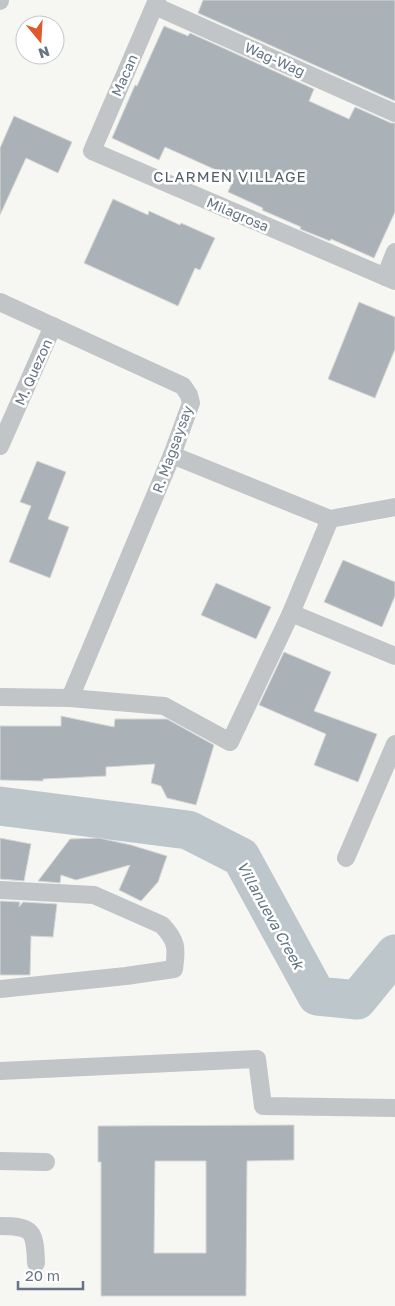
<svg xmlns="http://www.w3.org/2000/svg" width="395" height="1306" font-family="'Golos Text',sans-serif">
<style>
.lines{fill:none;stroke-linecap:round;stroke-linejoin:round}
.river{stroke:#bcc6cb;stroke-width:39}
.building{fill:#aab2b7;stroke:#d7d7d5;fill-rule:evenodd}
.street{stroke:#c1c5c8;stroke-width:18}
.labels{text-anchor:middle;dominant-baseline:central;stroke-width:5;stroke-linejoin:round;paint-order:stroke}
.street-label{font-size:14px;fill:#667583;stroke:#fff}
.neighbourhood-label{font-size:15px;letter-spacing:1px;fill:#535e68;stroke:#fff}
.water-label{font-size:15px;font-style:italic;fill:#61777f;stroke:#fff}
</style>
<rect width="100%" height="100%" fill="#f6f6f3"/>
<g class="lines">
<!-- river -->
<path class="river" d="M0 806 188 830 241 857 317 996 357 1000 395 954"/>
</g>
<!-- building -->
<g class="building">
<path d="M203 0H395V101L198 13Z"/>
<path d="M164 26 188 36 190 33 314 89 309 101 349 119 355 107 391 123H395V212L374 258 331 239 330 241 300 229 301 227 262 210 263 208 228 192 234 178 165 147 159 160 112 138 135 85 137 86Z"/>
<path d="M14 116 72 142 58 173 26 158 0 215V148Z"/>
<path d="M113 199 148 215 149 211 180 225 181 223 215 238 200 270 195 268 178 306 84 263Z"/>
<path d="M359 302 395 317V349L375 398 328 379Z"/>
<path d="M37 461 66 472 48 519 69 527 50 578 9 562 31 506 20 502Z"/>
<path d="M343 560 395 582V596L382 627 324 602Z"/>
<path d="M216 583 271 607 256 639 201 615Z"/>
<path d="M284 652 331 672 314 711 377 734 358 782 314 765 326 734 259 705Z"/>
<path d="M61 716 114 727 115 719H167L214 745 196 805 167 798 161 786 151 783 155 764 106 767V776L43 779V781L0 780V726H61Z"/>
<path d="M0 838 31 844 24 881 0 879Z"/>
<path d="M99 838 131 845 167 856 158 882 141 901 119 890 130 865 76 880 61 875 60 883 38 881 70 839Z"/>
<path d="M0 901 20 902 19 907 23 902 57 904 53 937 31 936 30 975H0Z"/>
<path d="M294 1125V1160L247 1161 246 1296H101V1162H98V1126ZM155 1161H206V1253H154Z"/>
</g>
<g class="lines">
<!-- street -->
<g class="street">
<path d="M157 0 92 151 395 281"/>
<path d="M0 1V0"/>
<path d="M155 6 395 113"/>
<path d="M385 277 395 252"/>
<path d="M0 302 183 386 189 395 191 403 172 455 70 698"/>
<path d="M0 446 53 326"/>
<path d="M172 455 330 519 395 507"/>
<path d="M291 613 395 656"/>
<path d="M0 697 70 698 164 706 230 742 291 613 330 519"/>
<path d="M346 858 395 744"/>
<path d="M0 890 94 895 162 925C177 941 177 948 174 969L126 976 0 989"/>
<path d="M0 1071 257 1059 263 1106 395 1108"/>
<path d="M0 1161 46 1162"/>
<path d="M0 1226C33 1226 35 1231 36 1263"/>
</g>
</g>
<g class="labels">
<!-- street labels -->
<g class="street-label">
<text transform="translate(275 59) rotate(24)">Wag-Wag</text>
<text transform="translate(124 75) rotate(-66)">Macan</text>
<text transform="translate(238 214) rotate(23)">Milagrosa</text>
<text transform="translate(33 372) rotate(-66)">M. Quezon</text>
<text transform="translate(172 449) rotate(-70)">R. Magsaysay</text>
</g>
<!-- neighbourhood labels -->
<g class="neighbourhood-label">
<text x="230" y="176">CLARMEN VILLAGE</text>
</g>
<!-- water labels -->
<g class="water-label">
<text transform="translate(271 915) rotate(61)">Villanueva Creek</text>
</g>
</g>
<!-- north arrow -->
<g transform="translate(40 40) rotate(162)"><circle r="24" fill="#ffffff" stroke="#c2c8cd"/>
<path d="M0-4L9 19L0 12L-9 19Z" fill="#df592a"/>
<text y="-8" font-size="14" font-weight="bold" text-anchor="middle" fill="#667583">N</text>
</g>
<!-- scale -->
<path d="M18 1281v8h65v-8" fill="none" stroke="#667583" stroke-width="2.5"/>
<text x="25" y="1281" font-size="15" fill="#667583" stroke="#ffffff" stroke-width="4" paint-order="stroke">20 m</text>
</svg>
